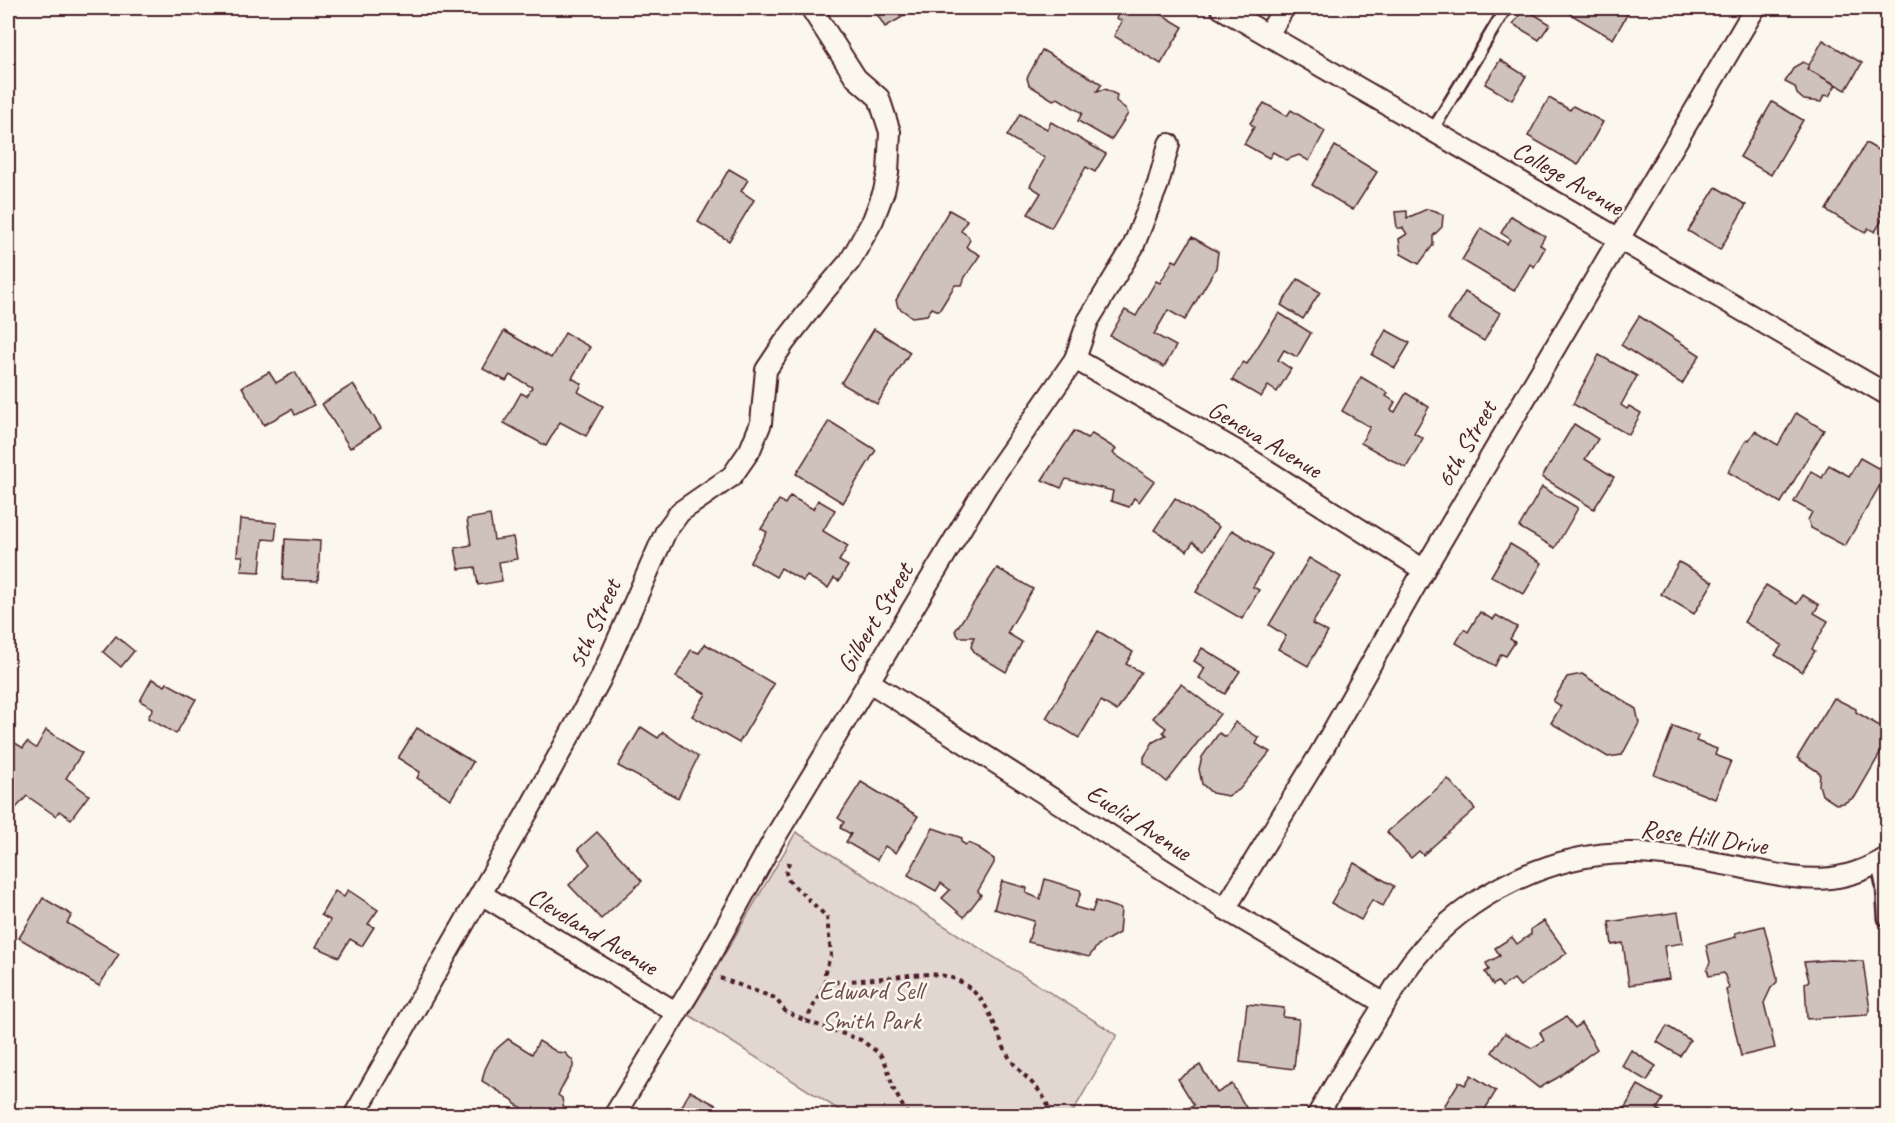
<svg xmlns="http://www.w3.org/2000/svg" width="1895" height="1123" font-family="Caveat,sans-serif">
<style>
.green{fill:#e2d7d0;stroke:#967b7e;stroke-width:1.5}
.building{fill:#cfc2bc;stroke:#4a1f2b;stroke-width:1.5}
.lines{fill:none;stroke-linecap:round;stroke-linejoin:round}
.lane-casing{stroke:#4a1f2b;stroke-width:15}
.street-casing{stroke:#4a1f2b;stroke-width:24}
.path{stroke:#4a1f2b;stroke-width:4;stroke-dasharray:4.5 4.5;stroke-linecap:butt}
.lane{stroke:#fbf7ec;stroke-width:10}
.street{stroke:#fbf7ec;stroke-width:20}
.labels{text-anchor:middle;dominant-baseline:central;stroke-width:5;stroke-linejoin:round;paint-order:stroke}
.street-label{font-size:26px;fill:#4a1f2b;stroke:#fbf7ec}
.park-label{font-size:26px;fill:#704d54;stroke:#fbf7ec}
</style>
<rect width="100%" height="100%" fill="#fbf7ec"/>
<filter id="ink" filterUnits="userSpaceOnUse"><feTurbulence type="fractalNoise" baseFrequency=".0167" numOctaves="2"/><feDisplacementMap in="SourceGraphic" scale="12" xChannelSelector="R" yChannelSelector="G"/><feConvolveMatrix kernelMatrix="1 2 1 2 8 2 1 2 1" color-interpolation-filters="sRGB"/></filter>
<g filter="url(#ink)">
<!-- green -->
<path class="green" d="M796 832 1117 1035 1071 1115H847L689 1015Z"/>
<!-- building -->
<g class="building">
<path d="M873 8H918L885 27Z"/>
<path d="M1122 8H1151L1183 27 1161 64 1114 36 1122 21 1116 18Z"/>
<path d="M1524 8 1550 24 1539 40 1513 24Z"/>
<path d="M1560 8H1631L1613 39Z"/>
<path d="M1823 40 1862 63 1846 90 1807 69Z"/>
<path d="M1042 50 1102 84 1097 91 1105 89 1117 95 1116 101 1126 109 1128 114 1111 140 1078 121 1082 113 1058 98 1053 100 1029 85 1027 78Z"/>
<path d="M1500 60 1526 76 1512 100 1485 84Z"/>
<path d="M1803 62 1809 65 1807 69 1836 85 1829 96 1824 95 1821 102 1804 100 1797 94 1795 87 1785 82 1794 67Z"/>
<path d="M1549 98 1570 110 1573 106 1603 122 1578 165 1528 136Z"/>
<path d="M1772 102 1803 120 1771 175 1740 157Z"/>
<path d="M1264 103 1287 116 1291 110 1325 131 1309 161 1299 155 1286 160 1273 152 1269 158 1244 144 1254 127 1250 123Z"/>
<path d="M1020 114 1047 129 1051 122 1106 154 1095 172 1086 167 1051 228 1028 214 1041 193 1030 186 1045 158 1007 136Z"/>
<path d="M1866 143 1888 156V196L1880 210 1886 213 1875 232 1868 228 1865 233 1826 210Z"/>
<path d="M1335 146 1377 172 1353 210 1312 185Z"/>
<path d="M729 169 748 180 741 191 754 200 729 241 698 222Z"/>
<path d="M1716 187 1746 205 1720 250 1688 231Z"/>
<path d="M1427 209 1436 211 1443 215 1442 227 1433 236V245L1419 264 1401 254 1399 239 1407 234 1403 228H1397L1395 212 1407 211V218Z"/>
<path d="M949 210 967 220 961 231 968 236 970 240 966 247 980 255 965 277 962 285H955L939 311 932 308 927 315 912 317 898 307 896 300Z"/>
<path d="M1511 216 1545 236 1540 245 1545 248 1534 267 1530 264 1514 291 1462 260 1481 228 1507 244 1510 239 1501 233Z"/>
<path d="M1192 237 1218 252 1216 268 1185 320 1168 310 1154 334 1176 346 1164 367 1110 336 1125 310 1136 316 1156 281 1160 283 1173 260 1177 262Z"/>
<path d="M1298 279 1320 292 1303 319 1281 305Z"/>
<path d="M1465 292 1500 313 1484 341 1448 320Z"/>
<path d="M1279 313 1311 333 1297 357 1284 350 1278 360 1291 369 1277 392 1268 386 1261 397 1232 380 1243 362 1247 364Z"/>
<path d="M1639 316 1700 355 1682 384 1621 345Z"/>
<path d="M874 329 910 352 877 404 841 383Z"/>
<path d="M1386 330 1410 343 1395 368 1372 355Z"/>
<path d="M504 331 551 358 565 333 590 347 572 378 582 384 578 392 603 406 586 436 560 422 546 446 504 423 521 393 527 396 532 387 510 375 506 381 483 369Z"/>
<path d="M1599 355 1637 376 1621 405 1627 409 1629 406 1641 413 1629 435 1573 404Z"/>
<path d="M269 372 276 383 295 372 314 405 295 415 292 409 264 425 242 387Z"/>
<path d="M1361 377 1388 393 1386 396 1395 402 1391 410 1395 412 1406 393 1429 407 1414 433 1423 438 1406 468 1361 443 1370 427 1342 411Z"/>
<path d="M353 384 381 428 350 448 322 404Z"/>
<path d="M1796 413 1824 430 1781 503 1728 472 1747 439 1749 440 1755 431 1778 445Z"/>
<path d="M829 421 876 450 843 503 796 474Z"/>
<path d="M1574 424 1598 439 1585 459 1614 477 1594 509 1542 477Z"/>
<path d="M1074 431 1087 438 1092 434 1116 449 1113 453 1154 481 1139 502 1134 498 1129 507 1111 501 1113 491 1066 479 1061 488 1042 480Z"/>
<path d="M1860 458 1887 473 1845 546 1811 528 1808 520 1812 512 1794 502 1811 471 1822 478 1829 465 1849 476Z"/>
<path d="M1542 487 1578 508 1555 548 1519 527Z"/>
<path d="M790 496 813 509 818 500 835 510 823 531 848 546 839 561 848 566 839 581 834 578 828 588 807 576 803 581 781 568 776 577 750 562 767 532 761 529 779 500 785 504Z"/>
<path d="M1175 498 1219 527 1204 550 1193 542 1187 551 1154 530Z"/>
<path d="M490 515 494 540 513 537 517 559 499 562 502 581 478 585 475 567 459 569 455 548 471 545 467 519Z"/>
<path d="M240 519 277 523 275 540 263 539 260 572 241 571 243 556H237Z"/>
<path d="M1232 530 1272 554 1253 587 1259 590 1242 619 1196 592Z"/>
<path d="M285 539 320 541 318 581 283 580Z"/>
<path d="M1510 544 1542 563 1524 594 1491 576Z"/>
<path d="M1309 558 1341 577 1312 624 1328 632 1308 666 1278 649 1286 636 1269 625Z"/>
<path d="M1679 562 1713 582 1694 614 1661 594Z"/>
<path d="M997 568 1033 589 1007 633 1022 642 1006 672 976 654 971 647 974 637H959L955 631Z"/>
<path d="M1766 585 1797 604 1803 595 1819 605 1814 613 1828 621 1812 649 1815 651 1802 672 1775 655 1782 645 1744 622Z"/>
<path d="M1480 612 1493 620 1496 615 1517 627 1510 639 1515 642 1506 656 1501 654 1495 666 1456 643 1464 629 1468 632Z"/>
<path d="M1098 631 1133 652 1126 664 1141 672 1117 711 1101 701 1079 738 1046 718Z"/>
<path d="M116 636 134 651 121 667 103 652Z"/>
<path d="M705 644 774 684 739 743 692 716 706 694 676 677 691 650 699 653Z"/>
<path d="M1202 648 1240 671 1225 694 1199 678 1205 668 1194 661Z"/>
<path d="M1582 674 1636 709 1639 723 1622 755 1608 757 1551 723 1561 706 1553 701 1567 677Z"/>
<path d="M152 679 165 686 167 683 196 699 176 734 148 718 153 708 140 701Z"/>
<path d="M1181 684 1220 714 1167 782 1144 763V757L1153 742 1166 735 1163 732 1166 728 1153 718Z"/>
<path d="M1834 698 1856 709V712L1888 731V740L1855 797 1844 803 1836 804 1822 795 1819 785 1820 773 1797 758Z"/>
<path d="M1235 722 1259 738 1256 744 1270 752 1239 790 1228 796 1212 793 1202 784 1199 769 1202 757 1219 733 1226 737Z"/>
<path d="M1673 726 1698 736 1696 741 1717 749 1715 755 1731 761 1715 799 1654 775Z"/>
<path d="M641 727 658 738 663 732 698 757 678 798 618 766Z"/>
<path d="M417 728 473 762 451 799 417 778 420 772 398 758Z"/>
<path d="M46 730 82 753 66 778 89 795 71 819 59 811 56 816 27 796 16 808 8 801V770L10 767 8 762V747L12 741 23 748 27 742 36 748Z"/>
<path d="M1448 779 1475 809 1423 855 1419 851 1411 858 1387 832Z"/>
<path d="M861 782 918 816 896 853 885 846 877 860 846 842 851 834 840 828 844 822 838 818Z"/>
<path d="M933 828 962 838 961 842 966 845 968 843 980 848V850L994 859V863L978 891 981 895 964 917 942 898 950 890 941 883 936 891 908 875Z"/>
<path d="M597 832 642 881 601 919 569 885 590 864 578 849Z"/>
<path d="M1354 863 1394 886 1383 906 1372 900 1361 920 1331 903Z"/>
<path d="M1045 879 1080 890 1081 893 1075 907 1092 912 1096 901 1121 909 1119 933 1098 945 1089 957 1028 942 1034 921 994 909 1002 881 1027 888 1026 893 1040 899Z"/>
<path d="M348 890 378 910 368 924 374 927 362 946 350 939 339 957 316 947 330 920 321 915 335 891 344 897Z"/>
<path d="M43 898 72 915 67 923 119 954 99 986 19 938Z"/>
<path d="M1678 912 1683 943 1664 946 1669 979 1629 985 1623 943 1612 945 1609 922Z"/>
<path d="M1544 921 1567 953 1520 986 1514 979 1502 987 1498 982 1493 985 1485 972 1489 970 1486 963 1500 956 1495 948 1512 937 1517 944 1531 934V929Z"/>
<path d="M1764 926 1777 977V982L1771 988 1764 1003 1775 1048 1741 1056 1726 990 1729 988 1724 973 1709 976 1707 969 1710 962 1706 945 1736 937 1735 933Z"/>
<path d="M1830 960 1863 961 1870 1010 1867 1015 1807 1019 1805 983 1809 981 1804 962Z"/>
<path d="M1247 1004 1284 1008 1283 1017 1299 1019 1294 1069 1240 1062Z"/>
<path d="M1566 1017 1575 1028 1581 1023 1597 1049 1557 1078 1539 1088 1492 1052 1505 1033 1532 1048 1544 1041 1540 1032Z"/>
<path d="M1667 1026 1690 1040 1680 1056 1657 1042Z"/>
<path d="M508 1039 532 1054 539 1041 557 1052 565 1053 573 1061V1067L558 1095 562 1098 564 1110 563 1116H534L531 1112 515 1104 513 1100 482 1081 485 1069 494 1051Z"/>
<path d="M1631 1050 1656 1066 1647 1081 1622 1066Z"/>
<path d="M1200 1065 1217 1093 1232 1084 1251 1116H1182L1180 1113 1194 1105 1178 1079Z"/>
<path d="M1471 1075 1496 1091 1481 1116H1445L1440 1113 1459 1082 1465 1085Z"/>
<path d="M1638 1085 1663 1099 1657 1109 1668 1116H1620Z"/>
<path d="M690 1091 736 1116H677Z"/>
</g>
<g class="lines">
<!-- lane casing -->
<g class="lane-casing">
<g id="lane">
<path d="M1432 131 1506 8"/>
<path d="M1877 863 1882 887 1884 919 1888 922"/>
</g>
</g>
<!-- street casing -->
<g class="street-casing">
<g id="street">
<path d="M1221 8 1888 395"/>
<path d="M1268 35 1284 8"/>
<path d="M1075 359 1235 450 1424 570"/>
<path d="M868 681 1225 909 1385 1004"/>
<path d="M481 894 677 1013"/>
<path d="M1225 909 1321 752 1424 570 1755 8"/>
<path d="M354 1116 531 806 600 680 666 531 680 512 732 476 750 450 761 423 766 370 784 343 821 295 850 261 873 220 884 191 888 173 890 132 879 98 856 78 811 8"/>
<path d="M614 1116 696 981 774 839 986 487 1075 359 1088 321 1133 247 1158 184 1169 144"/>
<path d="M1317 1116C1340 1076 1363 1037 1388 999 1397 985 1405 970 1416 957 1466 894 1554 851 1635 853 1668 854 1701 860 1734 866 1794 877 1831 892 1888 857"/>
</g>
</g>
<!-- path -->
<g class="path">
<path d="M789 862 786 873 789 881 827 917 831 955 825 972V983L806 1021"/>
<path d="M720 978 775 998 786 1012 806 1021 861 1040 880 1054 887 1066 893 1088 908 1116"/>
<path d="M825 983C845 981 865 980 884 978 917 975 949 966 975 993 993 1010 997 1037 1009 1057 1022 1078 1048 1090 1050 1116"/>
</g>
<!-- lane -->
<use href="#lane" class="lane"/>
<!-- street -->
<use href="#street" class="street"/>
</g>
</g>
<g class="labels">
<!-- street labels -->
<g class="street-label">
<text transform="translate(1568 178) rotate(30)">College Avenue</text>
<text transform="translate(1265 439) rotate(31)">Geneva Avenue</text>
<text transform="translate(1466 444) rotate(-60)">6th Street</text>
<text transform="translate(875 618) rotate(-59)">Gilbert Street</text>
<text transform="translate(594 624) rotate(-66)">5th Street</text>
<text transform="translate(1139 822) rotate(33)">Euclid Avenue</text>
<text transform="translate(1704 837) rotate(8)">Rose Hill Drive</text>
<text transform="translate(593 931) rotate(31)">Cleveland Avenue</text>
</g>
<!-- park labels -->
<g class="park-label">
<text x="871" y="990">Edward Sell<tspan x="871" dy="30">Smith Park</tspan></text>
</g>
</g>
<!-- margin -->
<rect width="1895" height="1123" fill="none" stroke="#fbf7ec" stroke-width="30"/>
<rect x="15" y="15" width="1865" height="1093" fill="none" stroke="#4a1f2b" stroke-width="2" filter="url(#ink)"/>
</svg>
